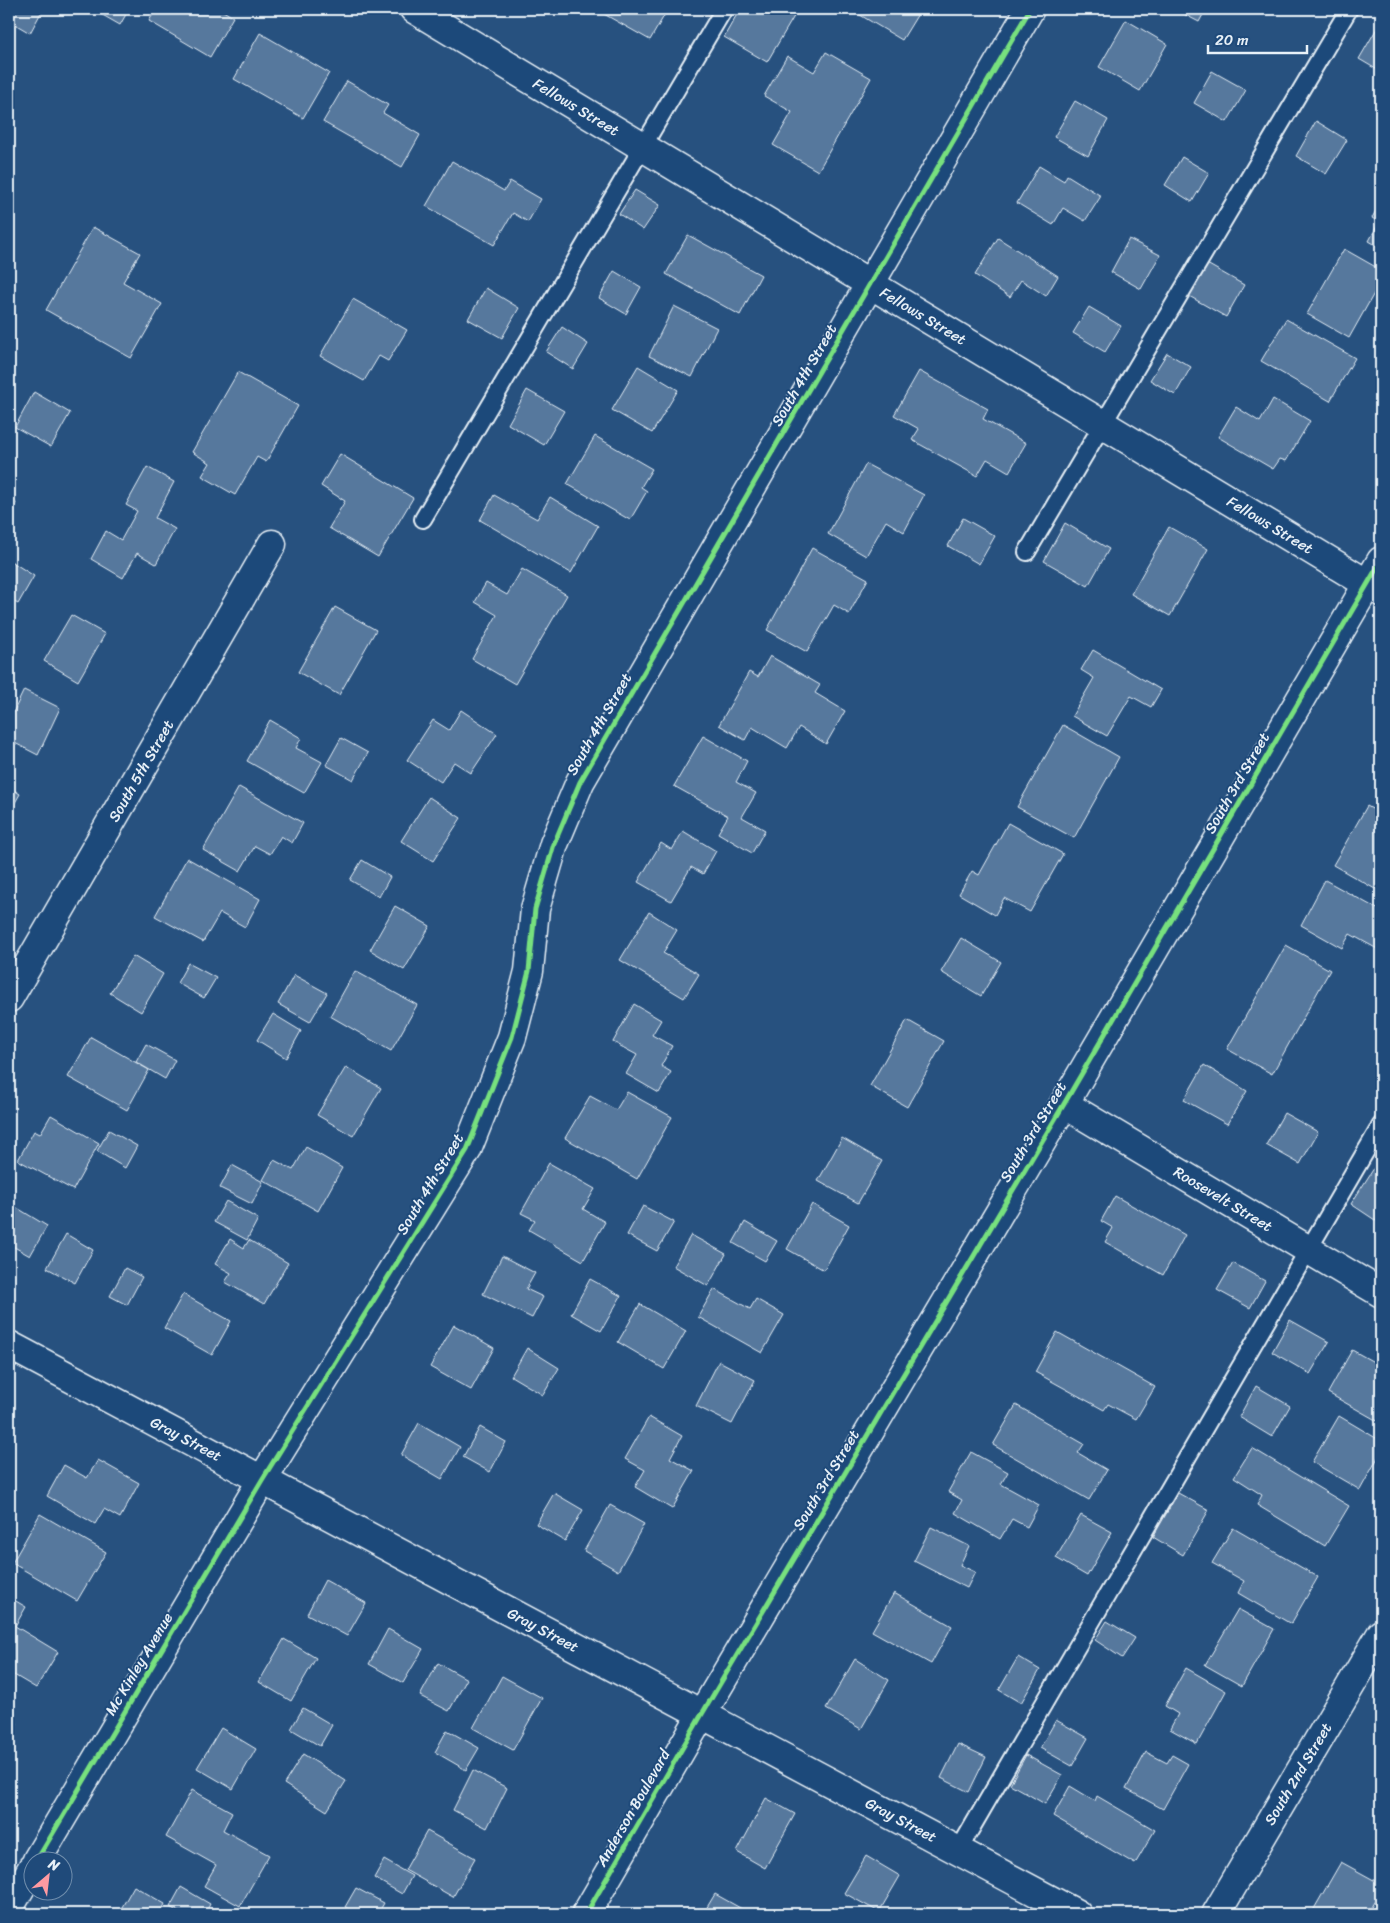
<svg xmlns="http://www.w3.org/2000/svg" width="1390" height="1923" font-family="Sriracha,sans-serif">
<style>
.building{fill:#57789d;stroke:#e8f1f8}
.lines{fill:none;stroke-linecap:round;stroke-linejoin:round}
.lane-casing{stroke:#e8f1f8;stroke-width:20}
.street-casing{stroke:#e8f1f8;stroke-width:31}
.secondary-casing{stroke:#e8f1f8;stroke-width:31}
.lane{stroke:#1f4a7a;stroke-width:16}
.street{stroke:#1f4a7a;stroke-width:28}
.secondary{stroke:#1f4a7a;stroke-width:28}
.cycleway-casing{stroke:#1f4a7a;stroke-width:8}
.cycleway{stroke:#77e17e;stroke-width:5}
.labels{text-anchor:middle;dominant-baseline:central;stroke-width:4;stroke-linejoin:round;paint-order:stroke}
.street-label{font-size:15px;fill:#e8f1f8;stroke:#1f4a7a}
</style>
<rect width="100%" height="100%" fill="#27517f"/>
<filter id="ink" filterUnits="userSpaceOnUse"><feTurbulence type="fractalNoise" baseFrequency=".02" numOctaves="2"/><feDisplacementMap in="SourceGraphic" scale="10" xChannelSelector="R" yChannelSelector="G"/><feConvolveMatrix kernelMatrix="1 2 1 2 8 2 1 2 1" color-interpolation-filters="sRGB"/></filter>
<g filter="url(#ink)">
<!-- building -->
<g class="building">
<path d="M9 9H43L30 33 13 23 9 30Z"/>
<path d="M92 9H129L120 25Z"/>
<path d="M156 9H220L233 17 210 57 149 21Z"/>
<path d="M595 9H668L650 40Z"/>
<path d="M740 9H789L796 13 767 62 724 37Z"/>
<path d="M850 9H921L902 40Z"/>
<path d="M1174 9H1206L1199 22Z"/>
<path d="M1259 9H1273L1269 14Z"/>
<path d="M1126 20 1167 44 1140 91 1099 67Z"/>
<path d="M1380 23 1381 24V72L1359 59Z"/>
<path d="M260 33 329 73 303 118 234 79Z"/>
<path d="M826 52 871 78 818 171 773 145 792 112 764 96 787 56 814 72Z"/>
<path d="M1212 71 1246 90 1227 122 1194 103Z"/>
<path d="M347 81 388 105 383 113 420 135 402 167 323 122Z"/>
<path d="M1075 101 1108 120 1088 156 1054 137Z"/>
<path d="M1316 121 1347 140 1326 174 1296 156Z"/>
<path d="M1182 157 1209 173 1192 202 1165 185Z"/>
<path d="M452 161 504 191 510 181 541 199 528 222 513 213 494 245 426 206Z"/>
<path d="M1039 166 1064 181 1067 175 1101 196 1085 221 1063 208 1053 225 1017 203Z"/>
<path d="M635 190 660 205 643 230 619 214Z"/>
<path d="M1381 201V248L1369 241 1379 222 1372 218Z"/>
<path d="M93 227 140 253 123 282 162 304 131 358 46 310Z"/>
<path d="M688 235 761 275 740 315 666 274Z"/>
<path d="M998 238 1058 276 1046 296 1021 280 1010 297 975 275Z"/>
<path d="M1129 239 1160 255 1141 289 1111 272Z"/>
<path d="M1344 249 1381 270V281L1349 338 1307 314Z"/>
<path d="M1207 264 1244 285 1226 317 1189 296Z"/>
<path d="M614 271 641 287 626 314 599 298Z"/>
<path d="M486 288 519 308 502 338 468 319Z"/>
<path d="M353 299 407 330 388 361 379 356 364 381 320 356Z"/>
<path d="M674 306 717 328 692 377 649 356Z"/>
<path d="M1089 307 1121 326 1105 352 1073 333Z"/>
<path d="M1286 319 1355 358 1330 401 1261 361Z"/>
<path d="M562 327 588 344 573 369 546 352Z"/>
<path d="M1167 353 1191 367 1175 395 1150 380Z"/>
<path d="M638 366 678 390 652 433 612 410Z"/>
<path d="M919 371 988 409 983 419 1026 443 1009 472 987 459 977 476 912 440 919 429 894 415Z"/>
<path d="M238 372 298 406 266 462 257 457 235 495 202 476 210 463 192 452Z"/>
<path d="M527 390 564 411 544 445 508 424Z"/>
<path d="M34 392 70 413 51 447 15 427Z"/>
<path d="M1273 399 1310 421 1286 461 1280 459 1273 469 1218 437 1236 407 1260 422Z"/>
<path d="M595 436 652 469 641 487 647 491 630 520 567 484Z"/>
<path d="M340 454 413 498 378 557 329 528 345 501 321 486Z"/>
<path d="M866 464 924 495 904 532 886 521 866 556 828 534Z"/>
<path d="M147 467 174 482 155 518 175 529 156 564 137 553 123 578 91 559 106 531 121 540 137 511 126 505Z"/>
<path d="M494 495 537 519 550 497 598 526 571 573 480 520Z"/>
<path d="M9 498 16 503 9 516Z"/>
<path d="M963 518 995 536 979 564 948 546Z"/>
<path d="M1065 523 1109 549 1088 586 1044 561Z"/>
<path d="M1169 527 1208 549 1170 616 1131 594Z"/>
<path d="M812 548 868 579 849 614 834 605 807 652 767 630Z"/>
<path d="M9 560 34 576 18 604 9 599Z"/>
<path d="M522 569 567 595 515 684 472 659 497 615 475 602 486 583 507 595Z"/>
<path d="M335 607 376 630 339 695 298 672Z"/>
<path d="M71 615 105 634 78 681 44 661Z"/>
<path d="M1093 650 1161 690 1151 707 1131 696 1107 736 1072 716 1094 678 1081 670Z"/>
<path d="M770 656 820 685 815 693 845 711 826 744 799 727 787 748 752 727 745 740 719 725 749 672 758 677Z"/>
<path d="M24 690 60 708 38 755 9 740V721Z"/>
<path d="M461 710 497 734 471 773 454 762 441 782 407 760 433 720 449 730Z"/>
<path d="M270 720 301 738 296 748 322 762 304 793 247 761Z"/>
<path d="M1063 725 1119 757 1074 838 1017 807Z"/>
<path d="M703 736 747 761 736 782 756 793 742 817 765 830 752 853 718 833 728 816 674 786Z"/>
<path d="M341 738 368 753 353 780 326 765Z"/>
<path d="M9 787 20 794 9 813Z"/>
<path d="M239 787 303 823 292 843 281 836 270 854 255 846 240 871 203 850Z"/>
<path d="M429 797 461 818 433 861 401 841Z"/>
<path d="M1367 806 1381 814V877L1375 889 1333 865Z"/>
<path d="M1008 823 1063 854 1030 912 1004 898 995 915 959 894 972 871 979 875Z"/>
<path d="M683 831 716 851 703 874 691 867 671 901 638 882 661 843 672 850Z"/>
<path d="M187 858 260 899 245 927 220 913 203 942 155 916Z"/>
<path d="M362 860 390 877 379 897 350 880Z"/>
<path d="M1325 880 1381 911V951L1350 934 1342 948 1301 925Z"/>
<path d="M395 906 430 926 404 970 370 950Z"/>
<path d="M649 912 677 930 663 953 699 974 684 998 620 960Z"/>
<path d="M961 938 1001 962 981 996 941 972Z"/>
<path d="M1286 945 1330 970 1272 1074 1227 1049Z"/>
<path d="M133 956 163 974 141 1012 110 993Z"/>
<path d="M188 963 216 978 204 998 177 983Z"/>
<path d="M355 971 417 1005 391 1051 330 1016Z"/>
<path d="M294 975 327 993 310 1022 278 1004Z"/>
<path d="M634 1004 661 1020 652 1035 672 1046 661 1066 671 1072 659 1093 626 1074 637 1055 613 1042Z"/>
<path d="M273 1014 301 1031 286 1058 257 1040Z"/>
<path d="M907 1020 944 1041 907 1107 870 1086Z"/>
<path d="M91 1037 149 1070 127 1110 68 1077Z"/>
<path d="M146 1044 175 1060 165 1079 136 1062Z"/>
<path d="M1204 1065 1247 1091 1227 1124 1184 1100Z"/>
<path d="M346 1067 381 1088 353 1136 317 1115Z"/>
<path d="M627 1092 672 1117 637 1179 565 1138 590 1096 616 1110Z"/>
<path d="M1284 1113 1318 1132 1300 1164 1266 1145Z"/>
<path d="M51 1115 99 1143 73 1190 18 1160 34 1131 40 1134Z"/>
<path d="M109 1130 137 1146 125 1168 97 1151Z"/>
<path d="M842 1138 882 1161 858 1203 818 1181Z"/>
<path d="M306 1147 342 1168 318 1211 263 1180 274 1160 293 1170Z"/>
<path d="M549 1163 595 1189 583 1209 605 1222 583 1261 529 1230 535 1220 521 1213Z"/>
<path d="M232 1165 263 1182 252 1204 220 1188Z"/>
<path d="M1376 1165 1381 1169V1224L1351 1204Z"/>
<path d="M1115 1196 1185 1235 1163 1275 1105 1242 1113 1228 1101 1221Z"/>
<path d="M226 1201 258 1219 247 1240 214 1222Z"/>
<path d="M9 1203 47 1226 30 1256 9 1244Z"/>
<path d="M812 1204 849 1225 824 1270 787 1249Z"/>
<path d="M643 1206 674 1222 657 1251 627 1235Z"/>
<path d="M745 1222 777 1241 765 1261 733 1243Z"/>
<path d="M66 1234 93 1250 75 1283 47 1268Z"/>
<path d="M691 1235 726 1254 708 1286 673 1266Z"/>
<path d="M230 1239 244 1248 249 1240 288 1263 264 1304 225 1282 231 1273 215 1264Z"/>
<path d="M502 1256 535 1273 526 1289 543 1297 532 1318 483 1294Z"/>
<path d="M1233 1263 1265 1281 1250 1308 1217 1290Z"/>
<path d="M125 1268 142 1277 127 1305 110 1296Z"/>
<path d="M590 1279 621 1296 601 1331 571 1314Z"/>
<path d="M714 1289 750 1309 756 1299 784 1315 762 1353 698 1317Z"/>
<path d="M183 1294 231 1321 212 1355 164 1328Z"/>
<path d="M640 1304 686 1331 664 1369 618 1342Z"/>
<path d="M1290 1320 1329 1342 1310 1374 1272 1352Z"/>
<path d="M454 1325 494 1348 471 1390 430 1367Z"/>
<path d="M1057 1332 1155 1387 1136 1419 1108 1404 1104 1410 1035 1372Z"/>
<path d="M527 1348 559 1368 543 1395 511 1376Z"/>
<path d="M1352 1350 1381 1366V1423L1328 1393Z"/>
<path d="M719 1361 755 1380 732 1424 696 1406Z"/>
<path d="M1256 1386 1290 1406 1272 1437 1239 1417Z"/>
<path d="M1016 1405 1084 1444 1078 1453 1107 1470 1089 1500 993 1445Z"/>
<path d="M1339 1416 1381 1441V1452L1360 1490 1312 1462Z"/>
<path d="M649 1417 682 1436 670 1458 694 1471 672 1509 635 1487 645 1470 625 1459Z"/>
<path d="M419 1423 460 1447 442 1479 401 1455Z"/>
<path d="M480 1427 506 1442 490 1472 463 1457Z"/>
<path d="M1252 1448 1349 1506 1325 1546 1257 1505 1262 1495 1234 1477Z"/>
<path d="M971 1452 1008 1472 1001 1484 1039 1505 1027 1527 1012 1519 1000 1539 955 1513 962 1500 948 1492Z"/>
<path d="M98 1460 139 1483 120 1518 104 1509 95 1524 47 1496 64 1465 87 1478Z"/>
<path d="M554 1493 583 1510 565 1541 536 1524Z"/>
<path d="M1178 1493 1209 1510 1183 1555 1153 1537Z"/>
<path d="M610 1505 644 1524 618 1571 584 1551Z"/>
<path d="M40 1514 106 1552 77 1601 12 1563Z"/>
<path d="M1081 1515 1112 1532 1087 1576 1056 1558Z"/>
<path d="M931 1527 969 1546 960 1565 975 1572 967 1588 914 1561Z"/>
<path d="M1233 1528 1318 1577 1291 1624 1238 1593 1244 1581 1212 1563Z"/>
<path d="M325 1580 366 1603 347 1636 307 1614Z"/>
<path d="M894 1593 952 1626 931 1664 872 1631Z"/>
<path d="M9 1597 26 1607 15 1626 58 1652 36 1688 9 1672Z"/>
<path d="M1238 1609 1274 1629 1242 1686 1205 1665Z"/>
<path d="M1107 1621 1135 1638 1122 1658 1095 1640Z"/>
<path d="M388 1629 423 1649 403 1683 369 1664Z"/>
<path d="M284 1639 316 1658 291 1701 259 1682Z"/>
<path d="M1018 1657 1040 1670 1021 1703 999 1690Z"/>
<path d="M855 1659 889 1680 861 1729 826 1709Z"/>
<path d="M438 1663 467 1679 449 1711 420 1696Z"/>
<path d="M1186 1668 1226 1691 1197 1744 1170 1729 1178 1714 1165 1706Z"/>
<path d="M502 1676 542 1698 513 1750 473 1728Z"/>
<path d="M303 1708 332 1725 320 1746 291 1729Z"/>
<path d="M9 1718 17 1723 9 1738Z"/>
<path d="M1056 1720 1088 1738 1072 1766 1040 1748Z"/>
<path d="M221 1728 256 1749 233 1789 197 1768Z"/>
<path d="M447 1730 479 1748 466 1770 435 1752Z"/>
<path d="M958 1744 986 1757 969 1792 941 1778Z"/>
<path d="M1146 1752 1167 1763 1172 1755 1188 1764 1163 1809 1126 1789Z"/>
<path d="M303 1754 346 1781 327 1811 284 1784Z"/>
<path d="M1026 1755 1062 1775 1045 1804 1010 1784Z"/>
<path d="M473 1770 507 1788 487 1828 453 1810Z"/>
<path d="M1070 1786 1095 1801 1097 1796 1155 1830 1135 1864 1053 1816Z"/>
<path d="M192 1790 232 1812 223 1830 269 1855 240 1906 204 1886 216 1865 166 1837Z"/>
<path d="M766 1798 795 1814 765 1868 737 1852Z"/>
<path d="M427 1831 475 1858 453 1897 405 1870Z"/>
<path d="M1381 1836V1849L1376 1846Z"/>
<path d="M866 1856 900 1876 879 1912 844 1893Z"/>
<path d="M384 1860 412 1876 402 1894 374 1878Z"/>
<path d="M1341 1862 1381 1884V1890L1367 1914H1311Z"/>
<path d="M134 1886 165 1904 160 1914H118Z"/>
<path d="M181 1887 210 1904 205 1914H182L170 1907Z"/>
<path d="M356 1888 384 1903 378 1914H358L345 1907Z"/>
<path d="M715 1894 751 1914H703Z"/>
</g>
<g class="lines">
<!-- lane casing -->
<g class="lane-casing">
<g id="lane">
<path d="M423 519 724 9"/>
<path d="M1027 552 1349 9"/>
<path d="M958 1851 1381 1125"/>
</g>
</g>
<!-- street casing -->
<g class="street-casing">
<g id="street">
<path d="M414 9 1381 592"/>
<path d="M9 998 272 544"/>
<path d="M1064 1104 1381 1293"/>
<path d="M9 1345 1077 1914"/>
<path d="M37 1860 262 1480 467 1150 512 1037 529 971 535 909 554 844 580 782 1030 9"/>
<path d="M9 1908 32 1868"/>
<path d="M1216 1914 1381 1634"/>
</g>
</g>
<!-- secondary casing -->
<g class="secondary-casing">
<path id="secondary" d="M586 1914 702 1714 1064 1104 1381 561"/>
</g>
<!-- lane -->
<use href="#lane" class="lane"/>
<!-- street -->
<use href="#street" class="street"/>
<!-- secondary -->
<use href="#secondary" class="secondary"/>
<!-- cycleway casing -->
<g class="cycleway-casing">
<g id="cycleway">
<path d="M37 1860 262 1480 467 1150 512 1037 529 971 535 909 554 844 580 782 1030 9"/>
<path d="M586 1914 702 1714 1064 1104 1381 561"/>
</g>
</g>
<!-- cycleway -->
<use href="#cycleway" class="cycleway"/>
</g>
</g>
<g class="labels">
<!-- street labels -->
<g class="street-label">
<text transform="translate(576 107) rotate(31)">Fellows Street</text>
<text transform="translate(923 316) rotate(31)">Fellows Street</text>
<text transform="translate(804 375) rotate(-60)">South 4th Street</text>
<text transform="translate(1270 525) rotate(31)">Fellows Street</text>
<text transform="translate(599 724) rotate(-60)">South 4th Street</text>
<text transform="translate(141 771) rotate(-60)">South 5th Street</text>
<text transform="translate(1237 783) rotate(-60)">South 3rd Street</text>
<text transform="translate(1033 1132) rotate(-59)">South 3rd Street</text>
<text transform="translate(430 1184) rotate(-59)">South 4th Street</text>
<text transform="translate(1223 1199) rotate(31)">Roosevelt Street</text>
<text transform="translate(186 1439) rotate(28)">Gray Street</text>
<text transform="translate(826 1480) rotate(-59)">South 3rd Street</text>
<text transform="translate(543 1630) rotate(28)">Gray Street</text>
<text transform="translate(139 1664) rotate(-59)">Mc Kinley Avenue</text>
<text transform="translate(1298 1774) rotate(-59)">South 2nd Street</text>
<text transform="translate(633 1808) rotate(-60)">Anderson Boulevard</text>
<text transform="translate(901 1820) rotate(28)">Gray Street</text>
</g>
</g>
<!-- margin -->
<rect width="1390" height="1923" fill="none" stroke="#1f4a7a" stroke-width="30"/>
<rect x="15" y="15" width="1360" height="1893" fill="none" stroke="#e8f1f8" stroke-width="2" filter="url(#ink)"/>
<!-- north arrow -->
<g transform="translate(48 1876) rotate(28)"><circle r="24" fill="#1f4a7a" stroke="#6f8dac"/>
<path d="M0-4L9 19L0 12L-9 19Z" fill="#ff9aa2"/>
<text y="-8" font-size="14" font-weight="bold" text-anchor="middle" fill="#e8f1f8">N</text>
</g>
<!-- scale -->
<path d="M1208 45v8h99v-8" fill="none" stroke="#e8f1f8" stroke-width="2.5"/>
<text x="1215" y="45" font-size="15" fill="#e8f1f8" stroke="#1f4a7a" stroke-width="4" paint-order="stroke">20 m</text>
</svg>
